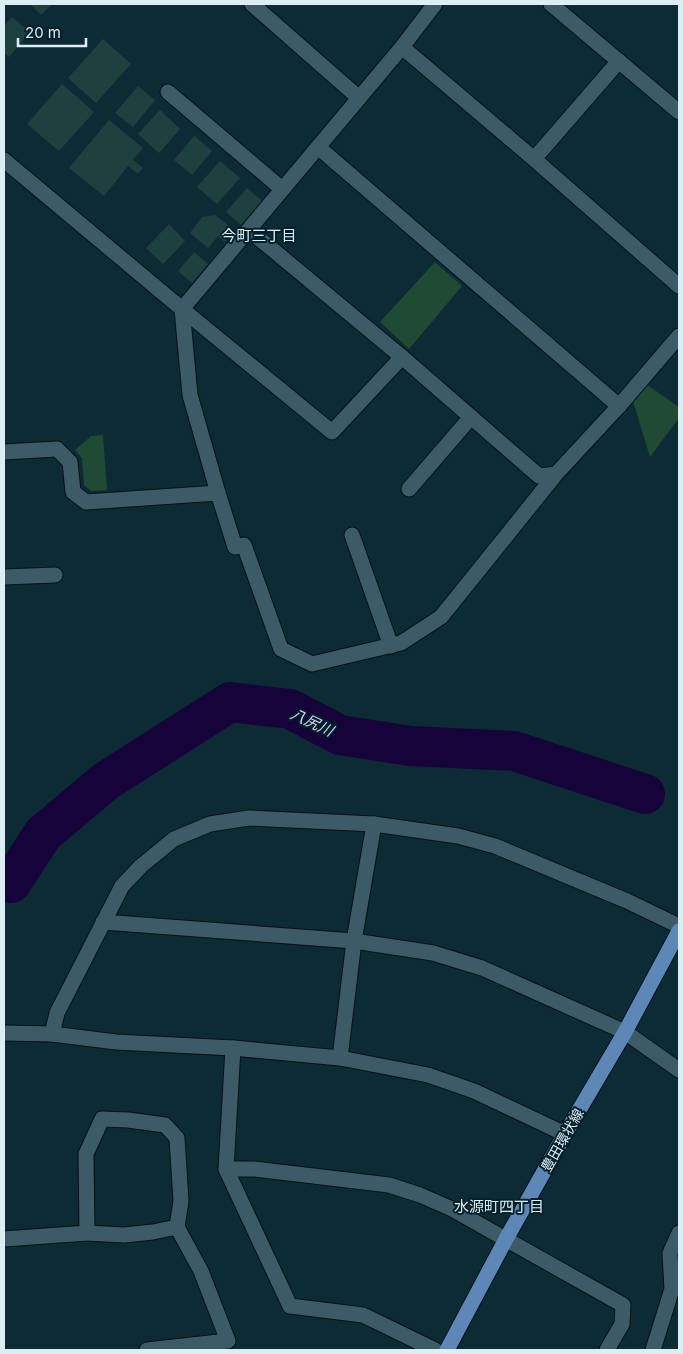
<svg xmlns="http://www.w3.org/2000/svg" width="683" height="1354" font-family="Inter,'Noto Sans JP',sans-serif">
<style>
.green{fill:#204a34}
.lines{fill:none;stroke-linecap:round;stroke-linejoin:round}
.river{stroke:#150339;stroke-width:40}
.building{fill:#1e403f}
.minor-casing{stroke:#00121a;stroke-width:17}
.major-casing{stroke:#00121a;stroke-width:17}
.minor{stroke:#3c5b66;stroke-width:15}
.major{stroke:#5c87b6;stroke-width:15}
.labels{text-anchor:middle;dominant-baseline:central;stroke-width:4;stroke-linejoin:round;paint-order:stroke}
.street-label{font-size:14px;fill:#ddedf4;stroke:#03212b}
.neighbourhood-label{font-size:15px;fill:#ddedf4;stroke:#03212b}
.water-label{font-size:15px;font-style:italic;fill:#d5d1f5;stroke:#03212b}
</style>
<rect width="100%" height="100%" fill="#0d2b35"/>
<!-- green -->
<g class="green">
<path d="M435 262 462 286 409 349 380 322Z"/>
<path d="M646 384 679 407V418L650 457 633 401Z"/>
<path d="M103 435 107 490 91 491 84 485 82 458 75 450 91 436Z"/>
</g>
<g class="lines">
<!-- river -->
<path class="river" d="M11 883 43 834 106 781 230 702 290 709 340 735 410 746 514 751 645 794"/>
</g>
<!-- building -->
<g class="building">
<path d="M30 4H52L41 15Z"/>
<path d="M12 17 30 32 9 57 4 53V26Z"/>
<path d="M103 39 131 64 96 103 68 78Z"/>
<path d="M62 84 94 112 59 151 27 124Z"/>
<path d="M138 86 155 100 133 127 115 113Z"/>
<path d="M160 110 180 129 159 153 138 134Z"/>
<path d="M109 120 143 148 133 160 143 168 138 174 128 166 104 196 69 168Z"/>
<path d="M194 136 212 151 192 175 174 160Z"/>
<path d="M220 161 240 178 217 204 197 187Z"/>
<path d="M247 188 262 201 241 225 226 212Z"/>
<path d="M215 215 234 230 225 242 218 236 208 248 190 233 202 217Z"/>
<path d="M169 224 185 241 163 264 146 248Z"/>
<path d="M194 252 208 264 192 283 178 271Z"/>
</g>
<g class="lines">
<!-- minor casing -->
<g class="minor-casing">
<g id="minor">
<path d="M252 4 359 98"/>
<path d="M551 4 679 112"/>
<path d="M402 47 534 159 679 286"/>
<path d="M168 92 282 189"/>
<path d="M318 147 619 406"/>
<path d="M534 159 619 61"/>
<path d="M4 160 182 309 402 47 435 4"/>
<path d="M249 230 402 357 539 476 556 474 619 406 679 336"/>
<path d="M182 309 190 395 218 493 235 547 244 545 281 649 312 664 401 643 441 617 556 474"/>
<path d="M182 309 332 432 402 357"/>
<path d="M4 452 57 449 70 462 73 492 86 502 218 493"/>
<path d="M409 489 471 417"/>
<path d="M352 535 391 646"/>
<path d="M4 577 55 575"/>
<path d="M103 922 354 941 433 953 482 968 625 1032 679 1070"/>
<path d="M4 1033 52 1034 116 1042 233 1048 340 1058 428 1075 474 1091 565 1134"/>
<path d="M52 1034 57 1013 122 886 141 866 174 839 210 824 249 818 374 824 458 836 495 846 627 901 679 926"/>
<path d="M233 1048 226 1169 290 1306 363 1315 435 1350"/>
<path d="M340 1058 354 941 374 824"/>
<path d="M226 1169H254L389 1185 420 1195 452 1209 623 1305 622 1324 607 1350"/>
<path d="M87 1233 124 1235 153 1232 177 1227"/>
<path d="M4 1239 87 1233 86 1154 102 1119 128 1120 165 1125 177 1138 181 1201 177 1227 201 1271 228 1341 147 1350"/>
<path d="M653 1350 672 1289 670 1253 679 1233"/>
</g>
</g>
<!-- major casing -->
<g class="major-casing">
<path id="major" d="M447 1350 506 1239 565 1134 625 1032 679 931"/>
</g>
<!-- minor -->
<use href="#minor" class="minor"/>
<!-- major -->
<use href="#major" class="major"/>
</g>
<g class="labels">
<!-- street labels -->
<g class="street-label">
<text transform="translate(562 1140) rotate(-60)">豊田環状線</text>
</g>
<!-- neighbourhood labels -->
<g class="neighbourhood-label">
<text x="259" y="235">今町三丁目</text>
<text x="499" y="1206">水源町四丁目</text>
</g>
<!-- water labels -->
<g class="water-label">
<text transform="translate(312 722) rotate(25)">八尻川</text>
</g>
</g>
<!-- border -->
<rect width="683" height="1354" fill="none" stroke="#ddedf4" stroke-width="10"/>
<!-- scale -->
<path d="M18 38v8h68v-8" fill="none" stroke="#ddedf4" stroke-width="2.5"/>
<text x="25" y="38" font-size="15" fill="#ddedf4" stroke="#03212b" stroke-width="4" paint-order="stroke">20 m</text>
</svg>
